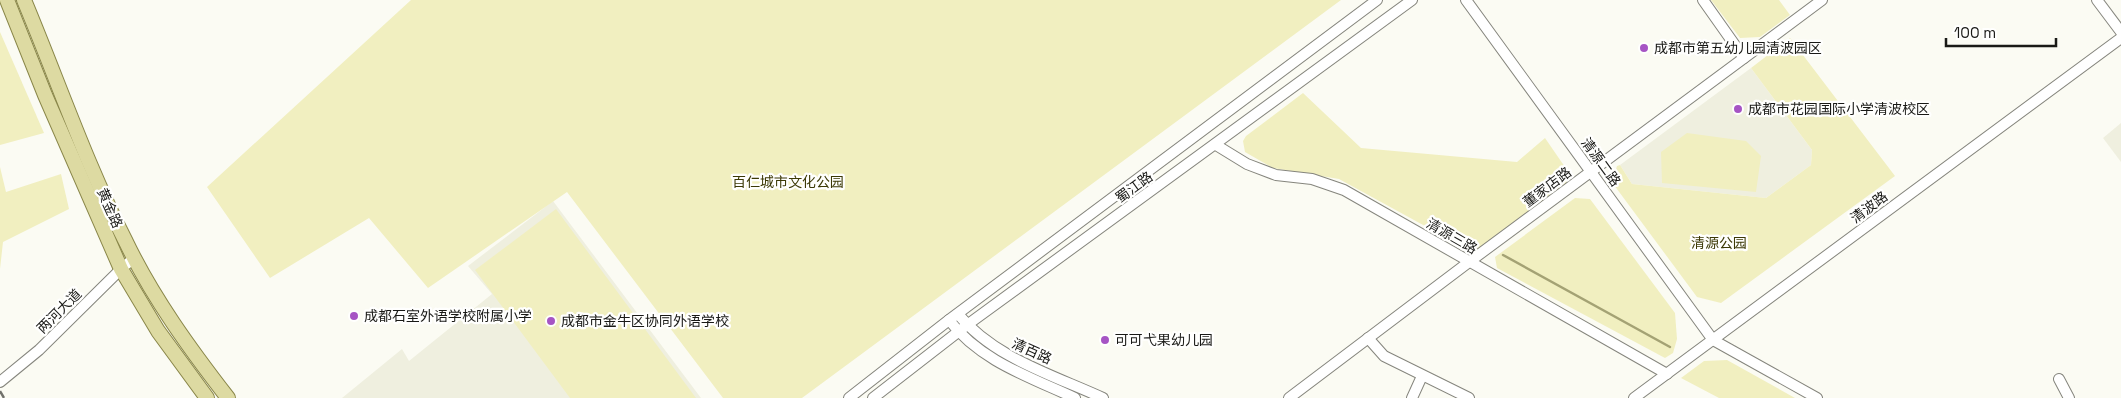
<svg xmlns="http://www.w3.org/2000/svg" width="2121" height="398" font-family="'Space Grotesk','Noto Sans SC',sans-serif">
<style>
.built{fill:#efefdf}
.green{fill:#f1efc0}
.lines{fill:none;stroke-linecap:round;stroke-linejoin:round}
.stream{stroke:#a4a274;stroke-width:2.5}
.minor-casing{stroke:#85857d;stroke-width:12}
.major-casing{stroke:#898649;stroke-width:16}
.minor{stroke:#fff;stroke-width:10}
.major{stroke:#dddaa2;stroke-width:14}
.rail{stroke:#71716c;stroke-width:2.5;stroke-dasharray:8 4;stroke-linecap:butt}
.poi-dot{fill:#a654c4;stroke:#fffffe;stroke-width:2}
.labels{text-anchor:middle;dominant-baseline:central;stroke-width:4.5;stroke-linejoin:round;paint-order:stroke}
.poi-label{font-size:14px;fill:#191916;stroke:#fffffe;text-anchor:start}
.street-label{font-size:14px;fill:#191916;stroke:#fffffe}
.park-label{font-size:14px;fill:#3c3906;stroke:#fffffe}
</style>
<rect width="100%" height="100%" fill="#fbfbf3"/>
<!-- built -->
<g class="built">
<path d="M1751 68 1812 150 1811 165 1766 198 1632 184 1620 165Z"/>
<path d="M2121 123V162L2103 138Z"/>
<path d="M553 201 701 398H342L402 349 409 361 492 294 468 266Z"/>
</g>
<!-- green -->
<g class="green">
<path d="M411 0H1341L802 398H723L567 192 428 288 369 218 270 278 207 187Z"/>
<path d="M1711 0H1779L1790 15 1760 37 1740 38Z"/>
<path d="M0 32 44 133 0 145Z"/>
<path d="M1790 38 1895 176 1721 303 1697 297 1614 185V175L1617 166 1620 165 1632 184 1766 198 1811 165 1812 150 1751 68Z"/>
<path d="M1303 93 1361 148 1517 162 1545 138 1567 170 1566 186 1479 249H1467L1339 179 1273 168 1245 152 1243 141 1246 136Z"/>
<path d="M1687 133 1746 141 1761 156 1756 192 1662 183 1661 152Z"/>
<path d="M0 167 6 192 61 174 69 209 3 242 0 269Z"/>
<path d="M1575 198 1590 199 1675 313 1677 339 1673 353 1665 358 1497 268 1495 257Z"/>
<path d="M556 209 696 398H570L475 270Z"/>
<path d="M1727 360 1795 398H1719L1681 378 1704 361Z"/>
</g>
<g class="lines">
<!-- stream -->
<path class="stream" d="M1503 255 1670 347"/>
<!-- minor casing -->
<g class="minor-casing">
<g id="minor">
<path d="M1466 0 1713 340 1817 398"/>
<path d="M1703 0 1744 58"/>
<path d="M2097 0 2121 32"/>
<path d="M1216 145 1247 164 1276 175 1312 179 1344 190 1667 374"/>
<path d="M958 314C994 358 1053 375 1103 398"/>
<path d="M949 320C980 361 1030 377 1075 398"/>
<path d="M1368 338 1384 356 1469 398"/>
<path d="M2059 379 2069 398"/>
<path d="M0 382 39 350 121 269 134 258"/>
<path d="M849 398 949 320 1377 0"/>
<path d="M873 398 967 325 1412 0"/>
<path d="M1289 398 1469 262 1822 0"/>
<path d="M1412 398 1422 376"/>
<path d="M1634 398 2121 38"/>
</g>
</g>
<!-- major casing -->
<g class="major-casing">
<g id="major">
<path d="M7 0 45 95 121 269 158 331 207 398"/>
<path d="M24 0C58 81 86 164 126 242 153 298 190 349 228 398"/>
</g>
</g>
<!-- minor -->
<use href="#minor" class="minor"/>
<!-- major -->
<use href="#major" class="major"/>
<!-- rail -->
<path class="rail" d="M0 391 4 398"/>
</g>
<!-- markers -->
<g class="poi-dot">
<circle cx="1644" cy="48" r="5"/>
<circle cx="1738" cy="109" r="5"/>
<circle cx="354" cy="316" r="5"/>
<circle cx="551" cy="321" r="5"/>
<circle cx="1105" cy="340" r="5"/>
</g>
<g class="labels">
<!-- poi labels -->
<g class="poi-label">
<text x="1654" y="48">成都市第五幼儿园清波园区</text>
<text x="1748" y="109">成都市花园国际小学清波校区</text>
<text x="364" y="316">成都石室外语学校附属小学</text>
<text x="561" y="321">成都市金牛区协同外语学校</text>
<text x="1115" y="340">可可弋果幼儿园</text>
</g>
<!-- street labels -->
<g class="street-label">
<text transform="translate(1601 162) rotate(54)">清源二路</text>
<text transform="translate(1134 187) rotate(-36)">蜀江路</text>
<text transform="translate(1547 187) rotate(-37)">董家店路</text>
<text transform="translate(1869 207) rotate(-37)">清波路</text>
<text transform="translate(110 208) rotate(66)">黄金路</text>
<text transform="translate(1452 236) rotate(30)">清源三路</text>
<text transform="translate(59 311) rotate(-45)">两河大道</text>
<text transform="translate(1032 351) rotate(24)">清百路</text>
</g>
<!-- park labels -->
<g class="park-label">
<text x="788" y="182">百仁城市文化公园</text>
<text x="1719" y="243">清源公园</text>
</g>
</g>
<!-- scale -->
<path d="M1946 38v8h110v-8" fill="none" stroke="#191916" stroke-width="2.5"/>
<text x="1954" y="38" font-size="15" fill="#191916" stroke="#fffffe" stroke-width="4" paint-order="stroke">100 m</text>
</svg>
